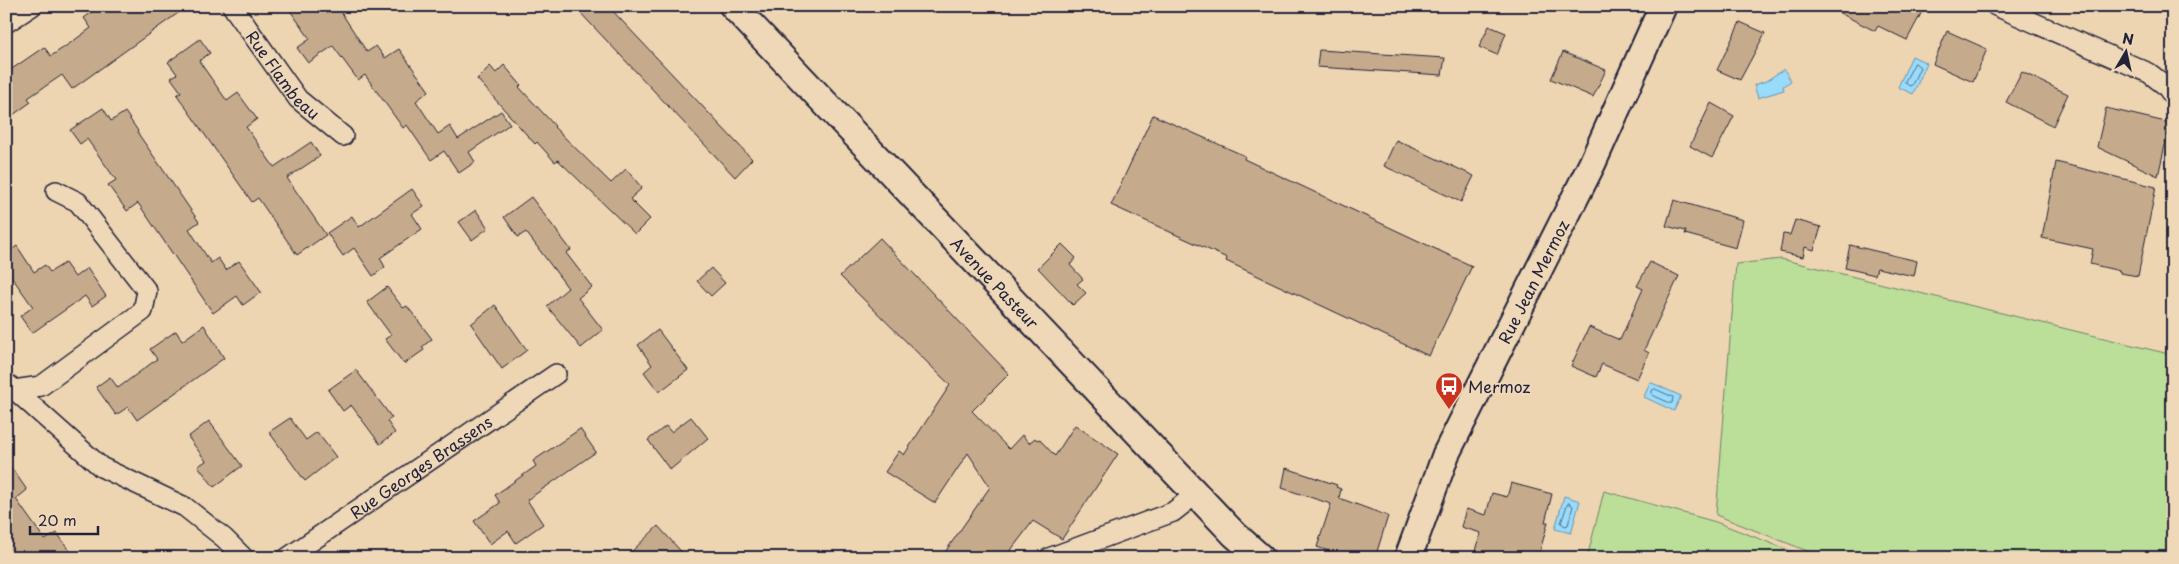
<svg xmlns="http://www.w3.org/2000/svg" width="2179" height="564" font-family="'Playpen Sans',sans-serif">
<style>
.green{fill:#bbde98;stroke:#6e806a}
.water{fill:#98dbfa;stroke:#6991ae}
.lines{fill:none;stroke-linecap:round;stroke-linejoin:round}
.shore{stroke:#516c87;stroke-width:1}
.building{fill:#c5ab8b;stroke:#22223b}
.street-casing{stroke:#22223b;stroke-width:22}
.secondary-casing{stroke:#22223b;stroke-width:30}
.street{stroke:#efd8b8;stroke-width:19}
.secondary{stroke:#efd8b8;stroke-width:26}
.labels{text-anchor:middle;dominant-baseline:central;stroke-width:4;stroke-linejoin:round;paint-order:stroke}
.street-label{font-size:16px;fill:#22223b;stroke:#efd8b8}
.poi-label{font-size:16px;fill:#22223b;stroke:#efd8b8;text-anchor:start}
</style>
<rect width="100%" height="100%" fill="#eed5b2"/>
<filter id="ink" filterUnits="userSpaceOnUse"><feTurbulence type="fractalNoise" baseFrequency=".02" numOctaves="2"/><feDisplacementMap in="SourceGraphic" scale="10" xChannelSelector="R" yChannelSelector="G"/><feConvolveMatrix kernelMatrix="1 2 1 2 8 2 1 2 1" color-interpolation-filters="sRGB"/></filter>
<g filter="url(#ink)">
<!-- green -->
<g class="green">
<path d="M1781 259 2173 355V558H1825L1716 515 1736 264Z"/>
<path d="M1604 491 1716 522 1809 558H1587Z"/>
</g>
<!-- water -->
<g class="water">
<path d="M1912 56 1927 63 1913 94 1898 87Z"/>
<path d="M1784 69 1791 81 1783 86 1784 90 1758 98 1754 85 1766 81Z"/>
<path d="M1650 382 1681 396 1674 411 1644 397Z"/>
<path d="M1564 496 1580 501 1571 533 1555 529Z"/>
</g>
<g class="lines">
<!-- shore -->
<g class="shore">
<path d="M1915 63 1920 67 1912 85 1909 86 1905 82Z"/>
<path d="M1655 389 1673 397 1672 403H1670L1652 395V391Z"/>
<path d="M1569 503 1573 506 1568 525 1565 526 1561 523 1567 505Z"/>
</g>
</g>
<!-- building -->
<g class="building">
<path d="M100 6H188L72 89 62 75 28 98 31 102 6 120V73L44 47 51 56 72 42 91 28 84 18Z"/>
<path d="M287 6H337L367 52 376 46 385 58 399 49 429 91 416 101 438 134 450 126 458 139 501 111 510 124 469 152 475 162 459 173 444 151 431 160 407 125 403 128 365 75 358 80 333 46 308 63 297 48 310 39Z"/>
<path d="M574 6H608L752 159 735 177Z"/>
<path d="M1826 6H1925L1907 40 1878 26 1875 31Z"/>
<path d="M1740 22 1765 33 1740 80 1717 70Z"/>
<path d="M1489 26 1506 33 1497 55 1479 47Z"/>
<path d="M1947 31 1987 49 1973 82 1933 64Z"/>
<path d="M200 39 210 53 199 61 227 101 238 93 257 119 246 127 274 167 311 142 320 156 287 178 326 235 297 255 258 198 252 202 177 95 181 92 171 78 177 74 168 62Z"/>
<path d="M1319 50 1445 58 1442 75 1317 67Z"/>
<path d="M1563 52 1606 70 1593 97 1551 79Z"/>
<path d="M504 65 521 85 519 87 555 126 554 127 611 183 626 169 642 188 630 199 650 219 635 234 558 160 555 162 537 142 535 144 477 79 490 66 496 73Z"/>
<path d="M2022 72 2068 94 2053 126 2006 102Z"/>
<path d="M1711 103 1734 116 1712 158 1690 146Z"/>
<path d="M103 108 111 121 125 112 138 131 137 132 199 222 189 229 211 263 218 258 226 270 239 261 261 292 243 305 237 296 213 313 138 203 127 211 108 185 116 180 87 139 80 144 70 130Z"/>
<path d="M2106 108 2170 123 2158 176 2097 147Z"/>
<path d="M1153 115 1245 156 1244 159 1472 266 1429 356 1226 261 1227 258 1111 205Z"/>
<path d="M1396 140 1474 176 1461 202 1384 166Z"/>
<path d="M2056 162 2156 187 2138 276 2120 273V271L2090 264 2093 249 2042 238Z"/>
<path d="M412 189 424 206 412 214 422 229 380 258 385 267 373 276 354 248 343 256 327 233 352 216 359 227Z"/>
<path d="M531 197 571 250 566 253 592 287 578 298 603 330 581 348 547 306 568 288 526 232 518 237 504 217Z"/>
<path d="M1674 200 1743 220 1736 248 1685 234 1686 231 1666 226Z"/>
<path d="M476 210 488 228 472 240 459 222Z"/>
<path d="M1795 220 1821 227 1814 250 1805 247 1803 257 1780 252 1783 234 1790 235Z"/>
<path d="M880 238 1009 374 972 411 1009 449 1022 435 1029 443 1035 438 1037 440 1039 439 1055 456 1075 425 1118 454 1062 539 1033 521 1005 558H941L990 487 968 453 935 503 885 472 899 451 904 455 950 385 840 276Z"/>
<path d="M1062 244 1076 258 1070 265 1083 279 1077 284 1086 293 1073 305 1038 268Z"/>
<path d="M1850 245 1917 261 1914 276 1877 268 1875 275 1845 268Z"/>
<path d="M17 246 34 272 45 265 50 272 65 263 75 277 87 268 106 296 92 306 85 296 32 333 20 316 33 307 6 269V254Z"/>
<path d="M1650 262 1679 276 1644 350 1649 353 1637 379 1602 364 1596 377 1571 366 1589 327 1620 340 1643 289 1637 286Z"/>
<path d="M711 268 725 283 711 296 697 281Z"/>
<path d="M387 287 403 308 407 306 432 339 422 347 424 350 404 364 385 339 391 335 367 302Z"/>
<path d="M495 305 527 350 502 369 471 324Z"/>
<path d="M204 325 224 358 137 420 128 407 116 415 96 387 110 377 118 388 157 359 150 349 176 331 182 341Z"/>
<path d="M658 330 688 370 659 392 644 372 652 365 638 345Z"/>
<path d="M356 370 392 418 387 421 395 433 380 444 351 405 343 411 328 390Z"/>
<path d="M691 417 708 438 670 470 648 440 666 426 671 432Z"/>
<path d="M290 418 306 440 317 432 336 457 305 481 269 432Z"/>
<path d="M209 421 242 466 214 487 198 466 206 461 188 437Z"/>
<path d="M580 429 596 452 527 500 543 524 516 543 508 531 490 544 474 521 500 503 495 495 536 466 533 461Z"/>
<path d="M6 460 27 490 16 499 30 519 45 540 57 533 75 558H12L6 549Z"/>
<path d="M1286 468 1337 485 1336 487 1341 489 1339 498 1388 516 1375 558H1349L1317 547 1331 504 1282 488Z"/>
<path d="M1511 483 1552 494 1545 522H1548L1538 558H1474L1481 533 1461 527 1466 509 1486 515 1492 493 1507 497Z"/>
<path d="M658 526 687 558H625Z"/>
</g>
<g class="lines">
<!-- street casing -->
<g class="street-casing">
<g id="street">
<path id="s1" d="M232 6 298 99 343 136"/>
<path d="M1996 6 2149 73 2166 86 2173 96"/>
<path d="M6 23 32 6"/>
<path d="M9 385 101 467 185 507 224 538 244 558"/>
<path d="M14 390 41 386 143 311 147 291 78 202 56 191"/>
<path id="s2" d="M287 558 556 374"/>
<path d="M1049 558 1173 512 1196 494"/>
</g>
</g>
<!-- secondary casing -->
<g class="secondary-casing">
<g id="secondary">
<path id="s3" d="M733 6 1234 534 1261 558"/>
<path id="s4" d="M1408 558 1446 454 1592 164 1663 6"/>
</g>
</g>
<!-- street -->
<use href="#street" class="street"/>
<!-- secondary -->
<use href="#secondary" class="secondary"/>
</g>
</g>
<!-- icons -->
<defs>
<g id="bus-pin" transform="scale(1.4375)"><path d="M0 17L-7.5 6A9.5 9.5 0 1 1 7.5 6Z" fill="#c8321e" stroke="#efd8b8"/><path d="M-5-6H5V4H4V6H2V4H-2V6H-4V4H-5ZM-3.5-4V0h7V-4ZM-3.5 1.2v1.5H-2V1.2ZM2 1.2v1.5H3.5V1.2Z" fill="#fff"/></g>
</defs>
<g fill-rule="evenodd">
<use href="#bus-pin" x="1449" y="386"/>
</g>
<g class="labels">
<!-- street labels -->
<g class="street-label">
<text stroke="none"><textPath href="#s1" startOffset="86">Rue Flambeau</textPath></text>
<text stroke="none"><textPath href="#s4" startOffset="304">Rue Jean Mermoz</textPath></text>
<text stroke="none"><textPath href="#s3" startOffset="381">Avenue Pasteur</textPath></text>
<text stroke="none"><textPath href="#s2" startOffset="162">Rue Georges Brassens</textPath></text>
</g>
<!-- poi labels -->
<g class="poi-label">
<text x="1468" y="386">Mermoz</text>
</g>
</g>
<!-- margin -->
<rect width="2179" height="564" fill="none" stroke="#efd8b8" stroke-width="25"/>
<rect x="12" y="12" width="2154" height="539" fill="none" stroke="#22223b" stroke-width="2" filter="url(#ink)"/>
<!-- north arrow -->
<g transform="translate(2126 52) rotate(9)" stroke="#efd8b8" stroke-width="4" paint-order="stroke">
<path d="M0-4L9 19L0 12L-9 19Z" fill="#22223b"/>
<text y="-8" font-size="14" font-weight="bold" text-anchor="middle" fill="#22223b">N</text>
</g>
<!-- scale -->
<path d="M30 526v8h68v-8" fill="none" stroke="#22223b" stroke-width="2.5"/>
<text x="38" y="526" font-size="15" fill="#22223b" stroke="#efd8b8" stroke-width="4" paint-order="stroke">20 m</text>
</svg>
